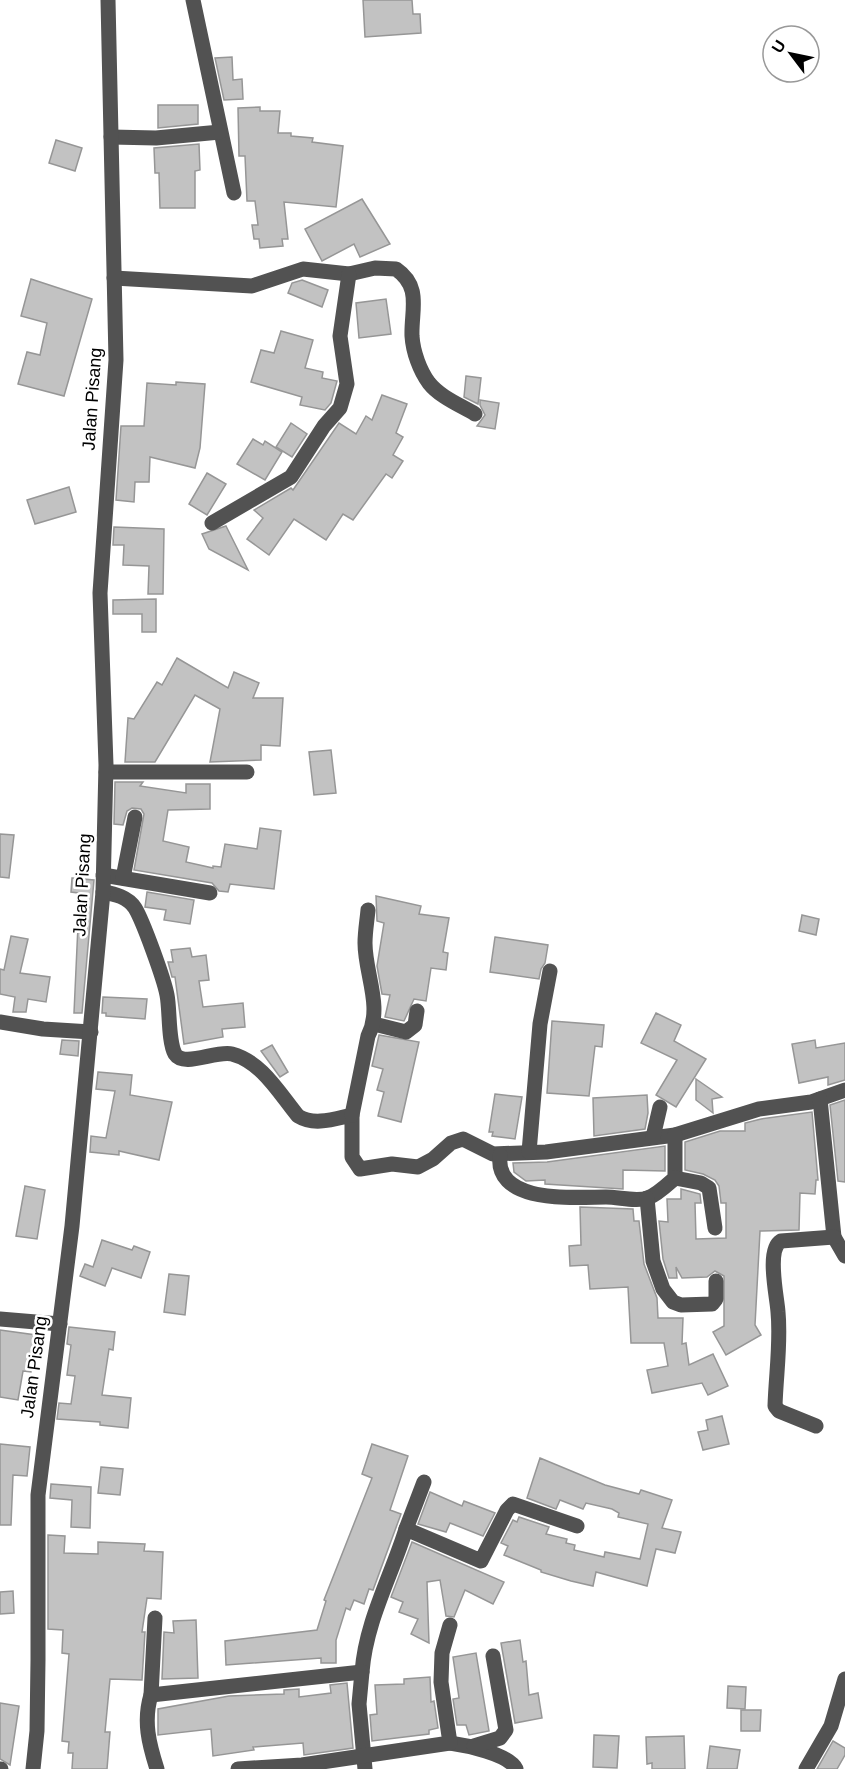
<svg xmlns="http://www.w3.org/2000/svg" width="845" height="1769" font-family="Arial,sans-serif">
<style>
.building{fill:#c2c2c2;stroke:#969696;stroke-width:1.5}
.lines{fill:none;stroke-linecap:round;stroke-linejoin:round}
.minor{stroke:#525252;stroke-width:15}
.labels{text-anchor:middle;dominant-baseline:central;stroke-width:5;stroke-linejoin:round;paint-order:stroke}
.street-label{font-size:18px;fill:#000;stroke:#fff}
</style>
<rect width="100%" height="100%" fill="#fff"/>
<!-- building -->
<g class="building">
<path d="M363 0H412L413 14H420L421 33 365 37Z"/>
<path d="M232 57 233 80 242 79 243 99 224 100 215 58Z"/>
<path d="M158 105H198V124L158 128Z"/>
<path d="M260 107V111H280L278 133H291V136L313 138 312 142 343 146 336 207 284 202 288 239H282L283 246 260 248 259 239H254L252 225H258L255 201H247L245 156H239L238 108Z"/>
<path d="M56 140 82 148 75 171 49 163Z"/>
<path d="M199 144 200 170 195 171V208H160L159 173H155L154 148Z"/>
<path d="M362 199 390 244 360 257 354 244 322 261 305 229Z"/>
<path d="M31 279 92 299 64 396 18 384 27 352 40 355 47 323 21 316Z"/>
<path d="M302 280 328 290 322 307 288 293 292 283Z"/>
<path d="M386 299 391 334 359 338 356 303Z"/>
<path d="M281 331 313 340 305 368 323 372 322 378 337 381 331 403 325 410 300 405 302 397 251 382 261 350 274 353Z"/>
<path d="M466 376 481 378 478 404 464 397Z"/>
<path d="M176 382 205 384 200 448 195 468 150 457 149 482H135L134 502 116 500 121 426H144L147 383 176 385Z"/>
<path d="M382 395 407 404 396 433 403 437 393 455 403 461 392 478 386 474 353 520 343 514 326 540 294 519 269 555 247 539 263 518 254 510 291 488 293 490 339 423 356 434 366 416 372 420Z"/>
<path d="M480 400 499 403 495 429 477 426 485 415 480 405Z"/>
<path d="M291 423 307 434 292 457 276 447Z"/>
<path d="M253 439 263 445 265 441 282 452 265 480 237 464Z"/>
<path d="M207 473 226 484 207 515 189 504Z"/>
<path d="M69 487 76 512 35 524 27 500Z"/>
<path d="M226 526 248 570 209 549 202 534Z"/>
<path d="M114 527 164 529 163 594H148L149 566 123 565 124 545H113Z"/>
<path d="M156 599V632H142V614H113V600Z"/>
<path d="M177 658 228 688 234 672 259 683 253 698H283L280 746 261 745V760L210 762 220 709 195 695 155 762H125L128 718 134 719 157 682 162 685Z"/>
<path d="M331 750 336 793 314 795 309 752Z"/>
<path d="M115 782H143L140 786 186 793V784H210V809L168 810 163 841 189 847 186 862 213 868V866L221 867 225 844 257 849 260 828 281 831 274 889 230 884 228 892 219 891 212 883 134 870 144 814 141 809 132 808 127 811 123 825 114 824Z"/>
<path d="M0 834 14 835 9 878 0 877Z"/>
<path d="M72 878 94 880 82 1013H74L79 903 78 893 71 892Z"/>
<path d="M147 892 194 900 190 924 164 920 166 910 145 907Z"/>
<path d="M376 896 421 906 419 914 449 918 443 952 448 953 446 970 431 968 426 1001 414 999 404 1021 385 1017 390 995 382 994 377 966 384 923 377 921Z"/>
<path d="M802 915 819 919 816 935 799 931Z"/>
<path d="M11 936 28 939 20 973 50 977 46 1002 28 999 26 1012H13L15 997 0 994V969L4 970Z"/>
<path d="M495 937 548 945 545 963 541 969 539 979 490 972Z"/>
<path d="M190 948 192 957 206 955 209 980 199 981 203 1007 243 1003 245 1027 222 1029 223 1037 184 1044 175 977H172L168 962H173L171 950Z"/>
<path d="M103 997 147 999 145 1019 106 1016V1013H102Z"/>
<path d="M656 1013 681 1025 674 1041 706 1059 676 1107 656 1095 677 1060 641 1043Z"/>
<path d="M552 1021 604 1025 602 1047 595 1046 589 1096 547 1093Z"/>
<path d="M379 1035 419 1042 401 1122 378 1116 384 1092 377 1090 383 1069 372 1066Z"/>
<path d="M62 1040 79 1041 78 1056 60 1054Z"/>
<path d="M815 1040 816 1048 845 1043V1080L828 1085V1077L799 1083 792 1044Z"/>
<path d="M272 1045 288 1072 280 1077 261 1051Z"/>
<path d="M98 1072 132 1075 130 1095 172 1102 159 1160 119 1151V1155L90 1152 91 1136 106 1138 115 1091 96 1089Z"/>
<path d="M696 1079 722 1097 712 1099 713 1113 696 1100Z"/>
<path d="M495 1094 522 1097 515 1139 492 1136 493 1132H489Z"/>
<path d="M647 1095 648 1113 645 1129 594 1136 593 1098Z"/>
<path d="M845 1100V1182L838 1181 830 1105Z"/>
<path d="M812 1112 818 1180H816L815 1194 800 1193 799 1230 760 1231 755 1325 761 1335 726 1355 713 1332 724 1326V1276L715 1271 707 1277 682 1278 676 1267 677 1278H669L663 1259 659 1221 668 1222 667 1199H681V1189L700 1194 701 1203H695L696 1239 726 1238V1203H721L719 1186 715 1180 703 1174 685 1170V1142L720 1131H745V1123L761 1119Z"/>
<path d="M665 1146V1171L623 1170V1189L545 1184V1180L526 1181 514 1172 513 1163 547 1162Z"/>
<path d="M25 1186 45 1190 37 1239 16 1236Z"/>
<path d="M580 1207 633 1209 634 1221H639L644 1264 657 1298 658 1318H683L682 1344 686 1343 689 1365 713 1354 728 1386 708 1395 702 1383 652 1393 647 1370 668 1366 664 1343H631L628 1287 590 1289 588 1265 570 1266 569 1246 581 1245Z"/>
<path d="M102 1240 132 1250 134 1246 150 1252 141 1278 112 1268 105 1286 80 1276 85 1264 93 1267Z"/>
<path d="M169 1274 189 1276 185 1315 164 1312Z"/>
<path d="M69 1327 115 1332 113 1350 109 1349 102 1395 131 1398 128 1428 100 1425V1422L57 1419 59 1403 71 1404 75 1376 67 1375 71 1345 67 1344Z"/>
<path d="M0 1330 36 1335 31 1372 23 1371 18 1400 0 1397Z"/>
<path d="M722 1416 729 1444 703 1450 698 1432 708 1430 706 1420Z"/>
<path d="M0 1444 30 1447 27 1476 13 1475 11 1525H0Z"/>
<path d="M372 1444 408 1456 390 1510 401 1514 373 1590 369 1589 364 1604 354 1600 350 1610 346 1608 336 1640V1663H321V1658L226 1665 225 1641 317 1630 326 1601 324 1600 372 1478 362 1474Z"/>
<path d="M540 1458 605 1485 639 1494 641 1490 672 1500 662 1528 681 1532 675 1553 656 1549 647 1586 596 1572 593 1586 571 1581 541 1572V1570L504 1555 508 1546 501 1543 513 1520 517 1522 519 1517 549 1527 546 1534 567 1539 566 1543 575 1545 574 1550 604 1557 605 1552 640 1559 648 1524 618 1517 619 1513 612 1509 586 1503 583 1509 560 1500 556 1509 527 1498Z"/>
<path d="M101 1467 123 1469 120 1495 98 1493Z"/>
<path d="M51 1484 91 1487 90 1528 71 1527 72 1500 50 1498Z"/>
<path d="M430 1492 462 1506 464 1501 495 1513 483 1536 450 1523 446 1532 418 1524Z"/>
<path d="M48 1535 65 1536 64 1553 98 1554V1542L145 1544 144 1551 163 1552 161 1599 147 1598 142 1632H145L142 1680 110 1679 105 1732H110L107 1769H72L73 1753H68L69 1742 62 1741 69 1654 62 1653 63 1630 48 1629Z"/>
<path d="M412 1542 504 1582 493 1604 465 1590 454 1617 446 1616 440 1580 427 1582 429 1643 411 1634 418 1619 399 1612 403 1602 391 1597Z"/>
<path d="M13 1591 14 1613 0 1614V1592Z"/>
<path d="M196 1620 198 1678 162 1679 164 1632 174 1633 173 1621Z"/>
<path d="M520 1640 523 1662 526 1661 529 1695 538 1693 542 1718 515 1723 501 1643Z"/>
<path d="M476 1653 489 1731 469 1735 466 1725H457L453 1699 459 1698 453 1657Z"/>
<path d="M430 1677 431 1702 434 1701 438 1728 429 1730V1734L372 1741 370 1715 377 1714 375 1685 404 1684V1679Z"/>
<path d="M347 1683 353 1748 304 1755 303 1743 253 1747 254 1750 213 1756 211 1729 158 1735V1709L229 1696 284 1694V1690L299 1689V1697L331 1693 330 1685Z"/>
<path d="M728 1686 746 1687 745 1709 727 1708Z"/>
<path d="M0 1703 19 1706 10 1765 0 1759Z"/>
<path d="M741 1710H761L760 1731H741Z"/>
<path d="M594 1735 619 1736 617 1768 593 1767Z"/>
<path d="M684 1736 685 1769H652V1763L647 1764 646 1737Z"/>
<path d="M833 1741 845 1748V1755L837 1769H817Z"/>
<path d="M710 1746 740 1750 737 1769H707Z"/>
</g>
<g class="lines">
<!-- minor -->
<g class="minor">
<path d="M193 0 234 193"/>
<path d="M111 137 156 138 220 132"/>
<path d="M114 278 252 286 303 269 349 274 375 268 396 269C422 287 411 310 412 336 413 352 420 371 429 383 440 397 460 405 475 414"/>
<path d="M212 523 291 477 324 426 340 408 347 384 340 336 349 274"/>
<path d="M106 772H247"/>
<path d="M103 875 210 893"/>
<path d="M123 878 135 817"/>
<path d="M103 892C115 894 128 897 135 908 143 921 164 979 167 995 170 1010 168 1041 175 1054 184 1068 216 1050 232 1054 262 1062 279 1093 298 1116 314 1126 334 1119 352 1115V1157L360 1169 392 1164 418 1167 433 1159 451 1143 463 1139 493 1154 546 1152 675 1135 759 1109 811 1102 845 1090"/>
<path d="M0 1022 43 1029 91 1032"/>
<path d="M374 1024 406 1032 415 1025 417 1011"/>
<path d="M820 1099 834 1237 845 1256"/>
<path d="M352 1115 368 1036C383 1007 365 974 365 943 365 932 367 921 368 910"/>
<path d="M653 1137 660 1107"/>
<path d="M529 1152 540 1024 550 971"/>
<path d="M500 1155C494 1205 576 1197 606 1197 619 1197 636 1202 648 1198 658 1194 667 1185 675 1178V1135"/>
<path d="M675 1178 701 1183 709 1188 715 1228"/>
<path d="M647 1198 653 1261 663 1289 673 1302 681 1305 712 1304 716 1299V1281"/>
<path d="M0 1319 60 1324"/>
<path d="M816 1426 779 1411 775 1406C776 1374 781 1343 778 1312 777 1296 766 1250 781 1241L834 1237"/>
<path d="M406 1529 424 1482"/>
<path d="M362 1672C366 1621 391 1577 406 1529L481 1561 507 1510 513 1504 577 1526"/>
<path d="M151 1695 155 1618"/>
<path d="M450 1743C465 1745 509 1754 516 1769"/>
<path d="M474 1746 500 1738 506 1730 493 1656"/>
<path d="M0 1769H1"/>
<path d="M33 1769 37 1731 38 1660V1495L72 1226 103 892 106 765 100 593 116 360 108 0"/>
<path d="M157 1769C149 1744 143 1721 151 1695L362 1672 359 1704 365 1769"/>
<path d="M238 1769 302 1765 450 1743 441 1682 442 1653 450 1625"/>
<path d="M806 1769 831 1726 845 1679"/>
</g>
</g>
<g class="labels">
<!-- street labels -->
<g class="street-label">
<text transform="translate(92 399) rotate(-86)">Jalan Pisang</text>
<text transform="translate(82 885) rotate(-87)">Jalan Pisang</text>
<text transform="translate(34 1367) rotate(-82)">Jalan Pisang</text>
</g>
</g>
<!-- north arrow -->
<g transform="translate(791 54) rotate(302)"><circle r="28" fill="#ffffff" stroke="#999999" stroke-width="1.5"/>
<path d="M0-4.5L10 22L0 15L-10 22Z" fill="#000000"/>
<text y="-9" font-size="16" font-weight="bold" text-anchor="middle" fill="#000000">U</text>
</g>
</svg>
